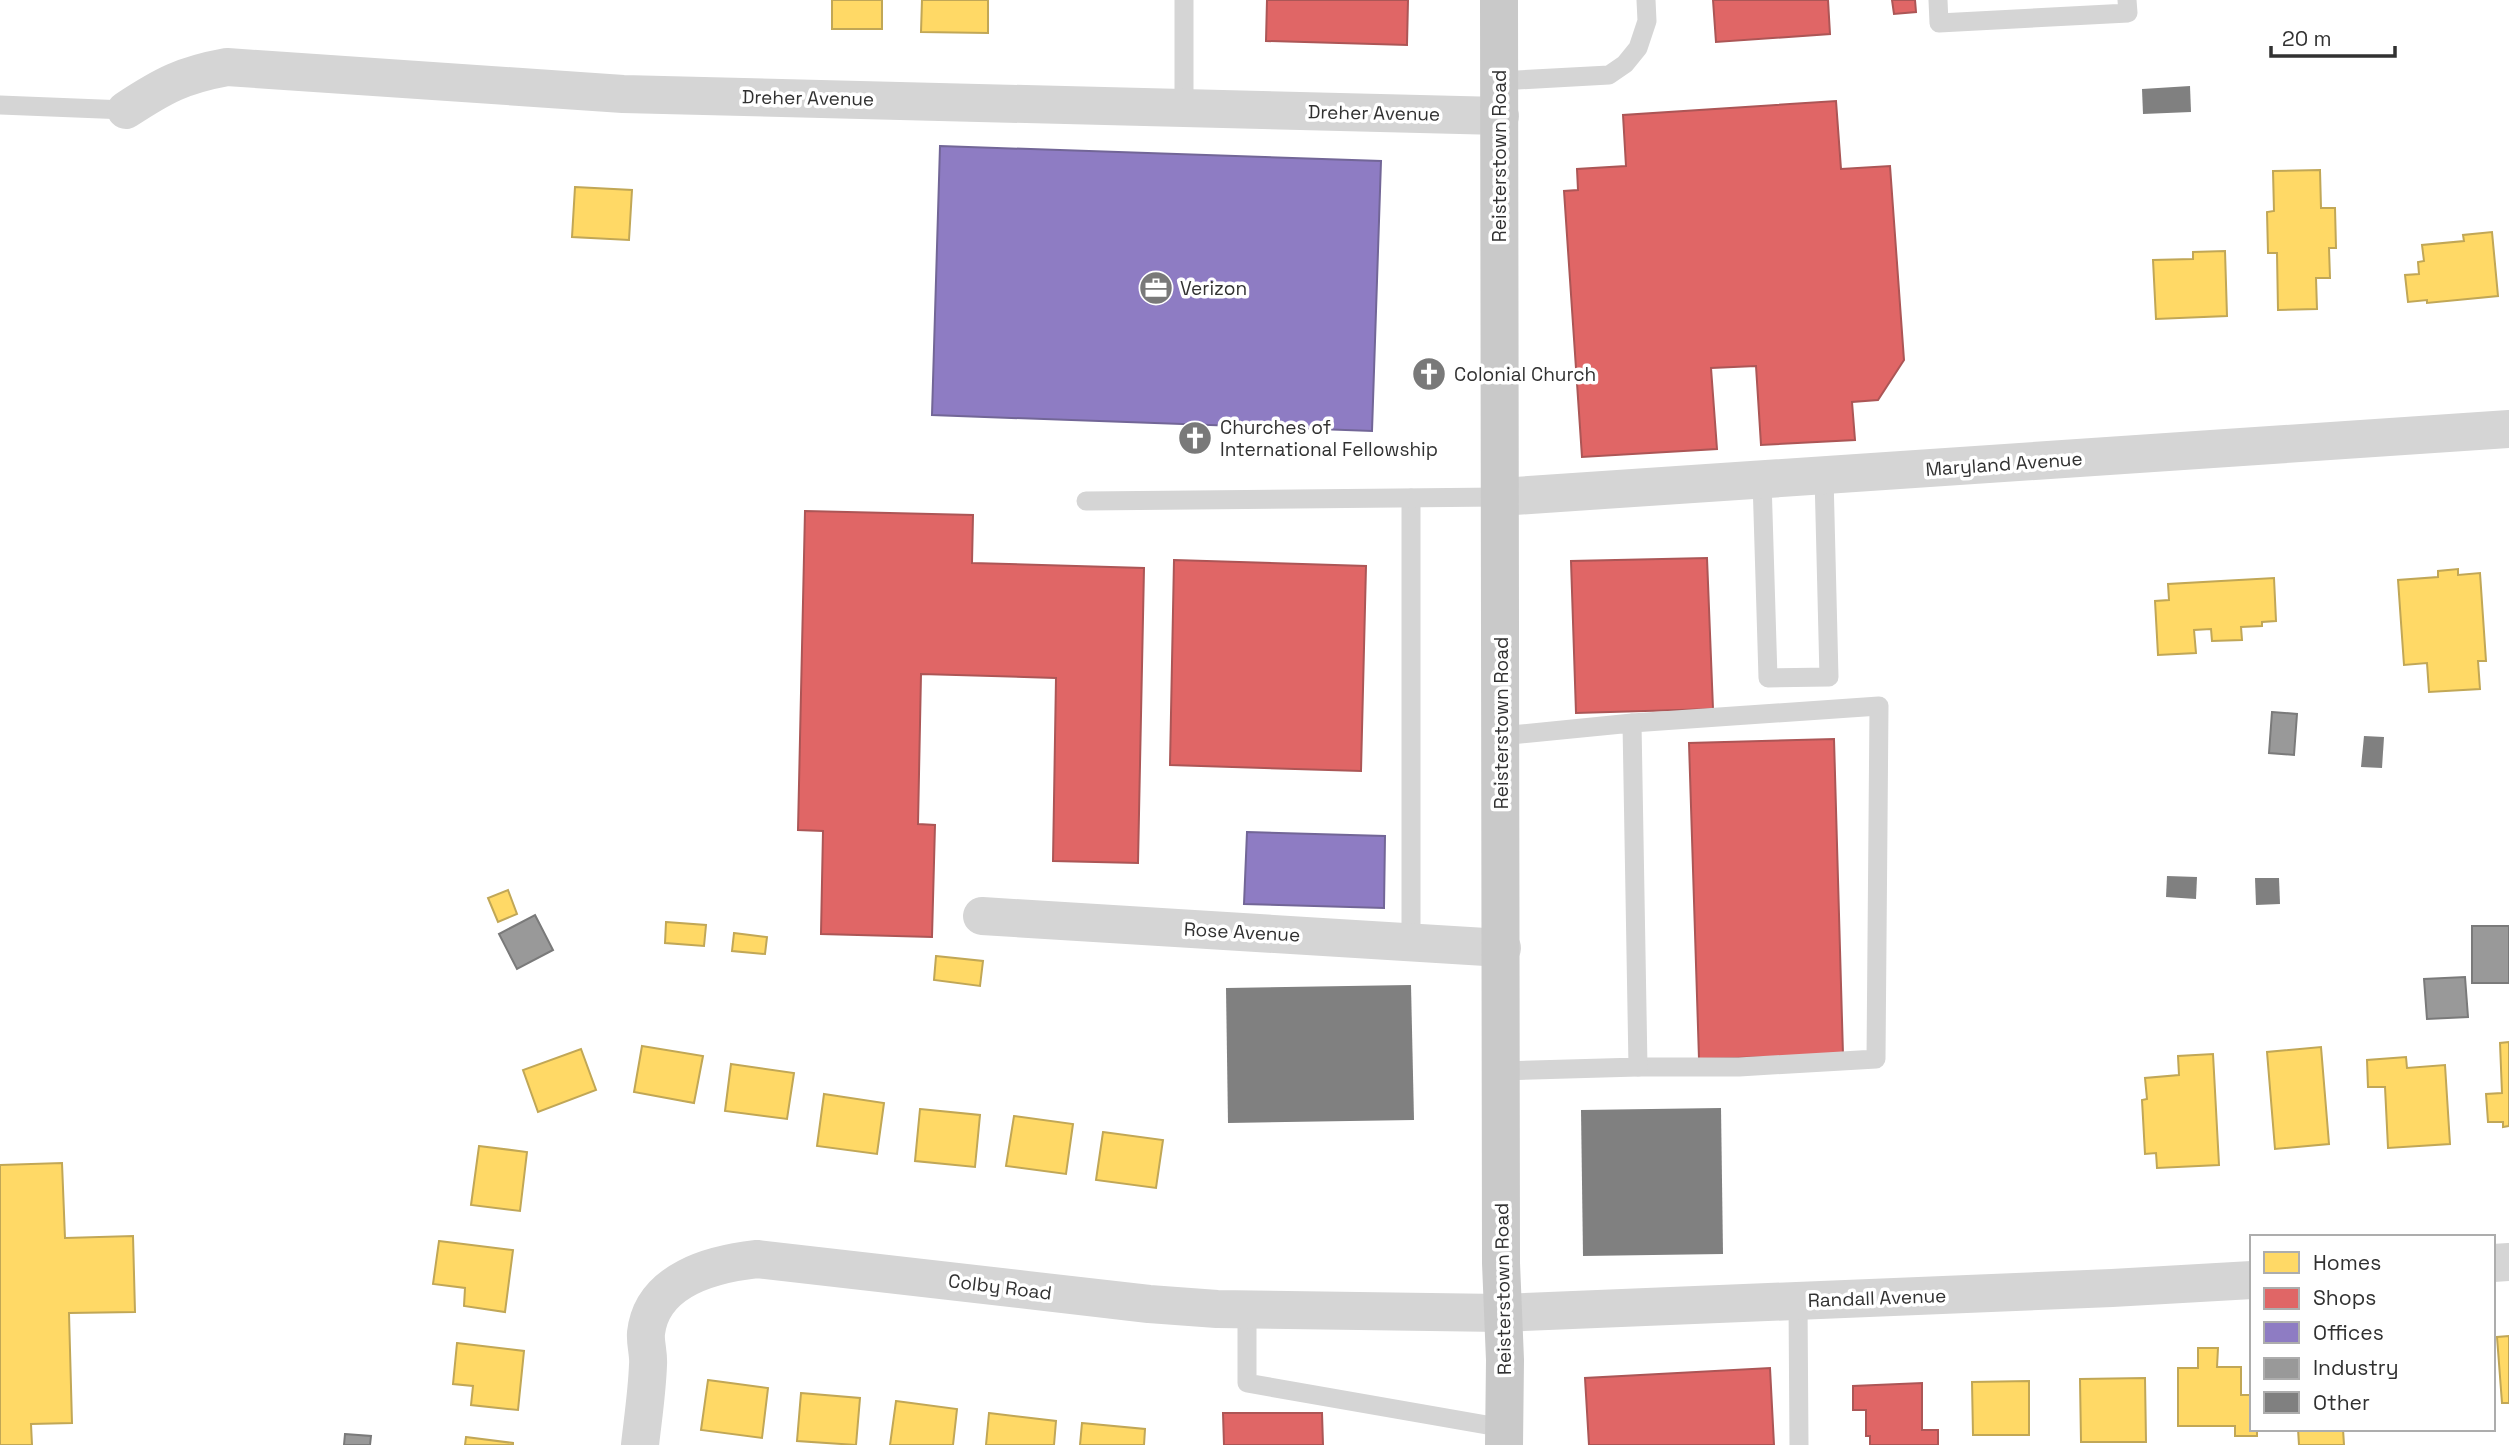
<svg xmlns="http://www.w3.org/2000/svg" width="2509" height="1445" font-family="'Space Grotesk',sans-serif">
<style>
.homes{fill:#ffd966;stroke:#c1a756;stroke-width:2}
.shops{fill:#e06666;stroke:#ac5656;stroke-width:2}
.offices{fill:#8e7cc3;stroke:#726697;stroke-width:2}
.industry{fill:#999;stroke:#7a7a7a;stroke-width:2}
.building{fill:#808080}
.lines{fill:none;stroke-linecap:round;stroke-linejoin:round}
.service{stroke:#d5d5d5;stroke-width:19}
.minor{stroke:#d5d5d5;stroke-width:38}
.primary{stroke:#c9c9c9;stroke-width:38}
.labels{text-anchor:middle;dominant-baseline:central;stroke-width:7;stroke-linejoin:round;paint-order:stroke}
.street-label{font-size:19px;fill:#313131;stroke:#fff}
.poi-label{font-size:19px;fill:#313131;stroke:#fff;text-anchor:start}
</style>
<rect width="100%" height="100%" fill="#fff"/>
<!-- homes -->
<g class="homes">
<rect x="832" y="0" width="50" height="29"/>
<path d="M922 0H988V33L921 32Z"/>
<path d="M2320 170 2321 208H2335L2336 248H2329L2330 278H2316L2317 309 2278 310 2277 253H2268L2267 212 2274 211 2273 171Z"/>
<path d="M575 187 632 190 629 240 572 237Z"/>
<path d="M2492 232 2498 296 2427 303V300L2408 302 2405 275 2419 274 2418 262 2424 261 2422 245 2464 241 2463 235Z"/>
<path d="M2225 251 2227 316 2156 319 2153 260 2193 259V252Z"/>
<path d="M2458 569V575L2480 573 2486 661H2478L2480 689 2429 692 2427 663 2404 665 2398 580 2438 577V571Z"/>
<path d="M2274 578 2276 621 2262 622V626L2241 627 2242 640 2212 641 2211 629 2194 630 2196 653 2158 655 2155 601 2169 600 2168 584Z"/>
<path d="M508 890 517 914 498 922 488 898Z"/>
<path d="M666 922 706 925 704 946 665 943Z"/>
<path d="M734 933 767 937 765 954 732 951Z"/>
<path d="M936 956 983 961 980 986 934 980Z"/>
<path d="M2509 1042V1126L2503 1127V1122H2488L2486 1094 2502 1093 2500 1043Z"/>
<path d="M642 1046 703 1056 694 1103 634 1092Z"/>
<path d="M2321 1047 2329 1144 2275 1149 2267 1052Z"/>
<path d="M581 1049 596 1090 538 1112 523 1070Z"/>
<path d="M2213 1054 2219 1165 2157 1168 2156 1153 2145 1154 2142 1100 2147 1099 2145 1078 2179 1075 2178 1056Z"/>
<path d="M2406 1057 2407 1068 2445 1065 2450 1144 2388 1148 2385 1087H2368L2367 1060Z"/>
<path d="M731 1064 794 1073 787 1119 725 1111Z"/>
<path d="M824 1094 884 1103 877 1154 817 1146Z"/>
<path d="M920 1109 980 1115 975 1167 915 1161Z"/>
<path d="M1014 1116 1073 1124 1066 1174 1006 1166Z"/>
<path d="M1103 1132 1163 1140 1156 1188 1096 1180Z"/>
<path d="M479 1146 527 1152 520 1211 471 1205Z"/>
<path d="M62 1163 65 1238 133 1236 135 1312 69 1313 72 1423 31 1424 32 1445H0V1165Z"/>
<path d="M439 1241 513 1250 505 1312 464 1306 465 1288 433 1284Z"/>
<path d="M2509 1336V1403H2502L2497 1337Z"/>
<path d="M457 1343 524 1351 518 1410 471 1405 473 1386 453 1384Z"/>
<path d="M2198 1348H2218L2217 1367H2241V1395H2252V1429H2257V1436H2235V1426H2178V1368H2198Z"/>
<path d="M2145 1378 2146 1442H2081L2080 1379Z"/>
<path d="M708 1380 768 1388 762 1438 701 1430Z"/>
<path d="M2029 1381V1435H1973L1972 1382Z"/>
<path d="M801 1393 860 1398 856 1445 797 1441Z"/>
<path d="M896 1401 957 1409 953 1445H890Z"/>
<path d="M989 1413 1056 1421 1054 1445H986Z"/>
<path d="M1082 1423 1145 1429 1144 1445H1080Z"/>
<path d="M2298 1429H2343L2344 1445H2299Z"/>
<path d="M466 1437 513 1443V1445H465Z"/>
</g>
<!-- shops -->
<g class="shops">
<path d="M1267 0H1408L1407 45 1266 41Z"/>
<path d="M1713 0H1828L1830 34 1716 42Z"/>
<path d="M1892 0H1915L1916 12 1894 14Z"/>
<path d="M1836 101 1841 169 1890 166 1904 360 1878 400 1852 402 1855 440 1761 445 1756 366 1711 368 1717 449 1582 457 1564 191 1578 190 1577 169 1626 166 1623 115Z"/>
<path d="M805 511 973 515 972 563 1144 568 1138 863 1053 861 1056 678 921 674 918 824 935 825 932 937 821 934 823 831 798 830Z"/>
<path d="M1707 558 1713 709 1576 713 1571 561Z"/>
<path d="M1174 560 1366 566 1361 771 1170 765Z"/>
<path d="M1834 739 1843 1055 1699 1059 1689 743Z"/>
<path d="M1770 1368 1774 1445H1589L1585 1378Z"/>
<path d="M1922 1383V1430H1938V1445H1870V1436H1866V1410H1853V1386Z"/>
<path d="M1223 1413H1322L1323 1445H1224Z"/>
</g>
<!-- offices -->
<g class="offices">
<path d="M940 146 1381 161 1372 431 932 415Z"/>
<path d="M1247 832 1385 836 1384 908 1244 904Z"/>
</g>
<!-- industry -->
<g class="industry">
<path d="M2272 712 2297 714 2294 755 2269 753Z"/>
<path d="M535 915 553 950 517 969 499 934Z"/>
<rect x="2472" y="926" width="37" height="57"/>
<path d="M2465 977 2468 1017 2427 1019 2424 979Z"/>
<path d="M345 1434 371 1436 370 1445H344Z"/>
</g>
<!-- building -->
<g class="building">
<path d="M2190 86 2191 112 2143 114 2142 89Z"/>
<path d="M2364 736 2384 737 2382 768 2361 767Z"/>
<path d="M2167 876 2197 877 2196 899 2166 897Z"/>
<path d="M2255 878H2279L2280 904 2256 905Z"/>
<path d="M1411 985 1414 1120 1228 1123 1226 988Z"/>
<path d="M1721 1108 1723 1254 1583 1256 1581 1110Z"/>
</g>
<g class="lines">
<!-- service -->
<g class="service">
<path d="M1184 0V108"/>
<path d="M1938 0 1939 23 2128 13 2127 0"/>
<path d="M1499 81 1609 75 1625 64 1638 48 1647 21 1646 0"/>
<path d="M0 105 126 110"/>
<path d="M1762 480 1768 678 1829 677 1824 476"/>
<path d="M1411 498V942"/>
<path d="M1086 501 1500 497"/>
<path d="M1632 723 1879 706 1876 1059 1739 1067H1638"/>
<path d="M1501 736 1632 723 1638 1067 1502 1071"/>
<path d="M1798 1301 1799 1445"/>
<path d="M1247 1309V1383L1504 1428"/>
</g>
<!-- minor -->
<g class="minor">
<path d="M126 110C164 85 183 75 227 67L623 94 1500 116"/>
<path d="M1500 497 2509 429"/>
<path d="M982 916 1502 948"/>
<path d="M2493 1263 2509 1262"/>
<path d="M640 1445C643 1418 647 1392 648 1365 649 1354 645 1343 646 1333 652 1279 713 1264 757 1259L1149 1304 1217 1309 1501 1313 2112 1288 2252 1280"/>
</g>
<!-- primary -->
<path class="primary" d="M1499 0 1501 1263 1505 1360 1504 1445"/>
</g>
<!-- icons -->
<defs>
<g id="office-disc" transform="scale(1.75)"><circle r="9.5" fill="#797979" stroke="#fff"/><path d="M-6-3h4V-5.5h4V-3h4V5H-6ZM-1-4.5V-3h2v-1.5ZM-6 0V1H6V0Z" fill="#fff"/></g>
<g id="church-disc" transform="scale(1.75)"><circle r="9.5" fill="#797979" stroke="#fff"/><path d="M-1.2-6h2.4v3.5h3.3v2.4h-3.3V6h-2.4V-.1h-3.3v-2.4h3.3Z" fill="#fff"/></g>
</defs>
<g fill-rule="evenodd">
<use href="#office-disc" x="1156" y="288"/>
<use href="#church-disc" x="1429" y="374"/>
<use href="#church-disc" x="1195" y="438"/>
</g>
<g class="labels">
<!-- street labels -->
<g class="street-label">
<text transform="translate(808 98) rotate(1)">Dreher Avenue</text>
<text transform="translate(1374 113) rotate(1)">Dreher Avenue</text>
<text transform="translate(1499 156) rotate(-90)">Reisterstown Road</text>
<text transform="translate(2004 464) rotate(-4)">Maryland Avenue</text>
<text transform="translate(1501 723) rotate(-90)">Reisterstown Road</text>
<text transform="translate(1242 932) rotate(3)">Rose Avenue</text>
<text transform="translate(1000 1287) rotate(7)">Colby Road</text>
<text transform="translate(1503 1289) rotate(-91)">Reisterstown Road</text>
<text transform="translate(1877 1298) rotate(-2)">Randall Avenue</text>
</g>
<!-- poi labels -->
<g class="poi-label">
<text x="1180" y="288">Verizon</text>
<text x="1454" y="374">Colonial Church</text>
<text x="1220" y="427">Churches of<tspan x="1220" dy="22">International Fellowship</tspan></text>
</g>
</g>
<!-- legend -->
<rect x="2250" y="1235" width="245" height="196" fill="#ffffff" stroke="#adadad" stroke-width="2"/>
<rect x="2264" y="1252" width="35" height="21" fill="#ffd966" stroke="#adadad" stroke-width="2"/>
<text x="2313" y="1270" font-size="21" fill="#313131">Homes</text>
<rect x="2264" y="1288" width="35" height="21" fill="#e06666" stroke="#adadad" stroke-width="2"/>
<text x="2313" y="1305" font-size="21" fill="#313131">Shops</text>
<rect x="2264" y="1322" width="35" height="21" fill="#8e7cc3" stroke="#adadad" stroke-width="2"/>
<text x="2313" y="1340" font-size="21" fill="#313131">Offices</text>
<rect x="2264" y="1358" width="35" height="21" fill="#999999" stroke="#adadad" stroke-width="2"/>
<text x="2313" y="1375" font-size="21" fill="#313131">Industry</text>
<rect x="2264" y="1392" width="35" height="21" fill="#808080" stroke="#adadad" stroke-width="2"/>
<text x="2313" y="1410" font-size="21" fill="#313131">Other</text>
<!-- scale -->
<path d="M2271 46v10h124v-10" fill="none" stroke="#313131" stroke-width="3.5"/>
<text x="2282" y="46" font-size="21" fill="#313131" stroke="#ffffff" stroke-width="5" paint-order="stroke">20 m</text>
</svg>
